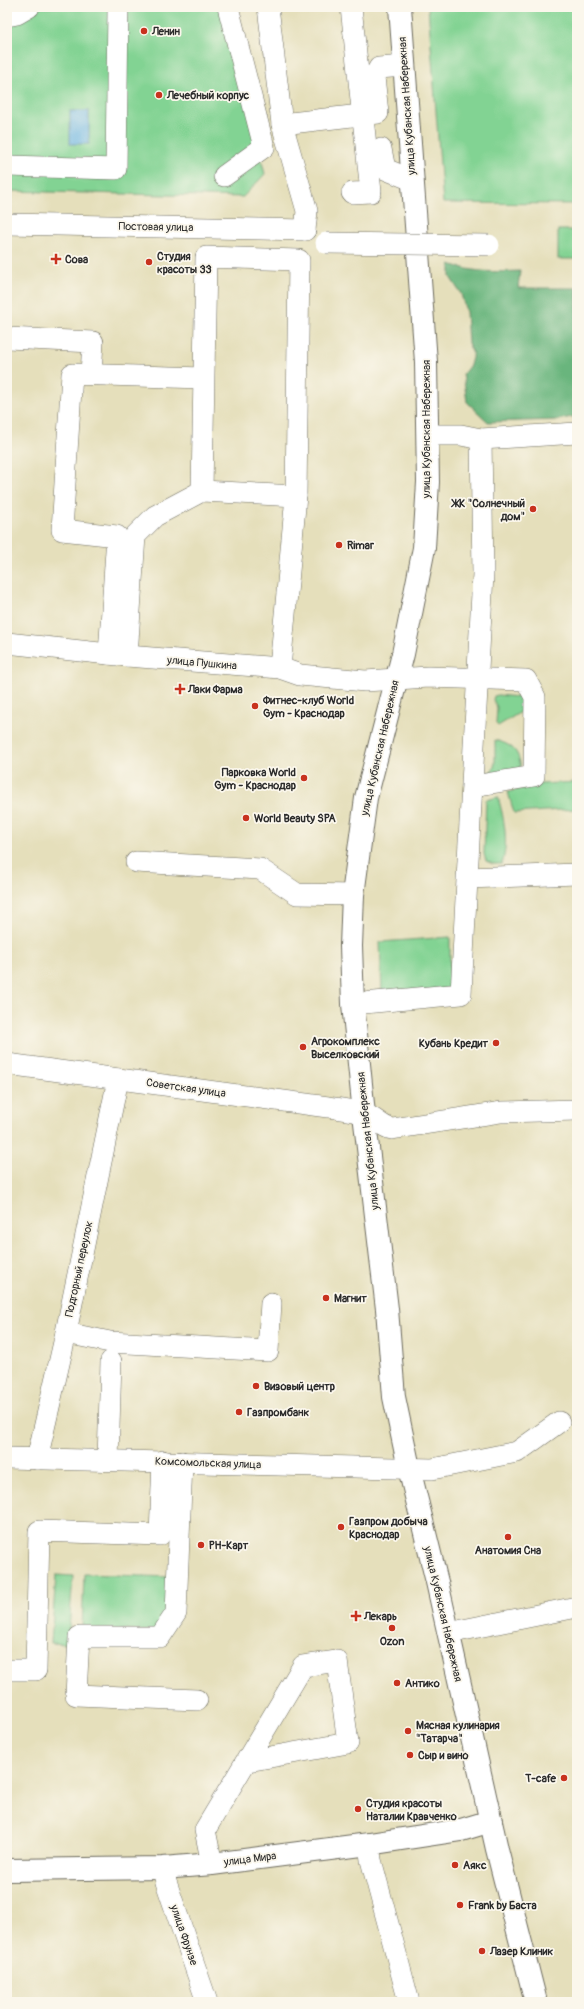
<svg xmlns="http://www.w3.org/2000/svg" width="584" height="2009" font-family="Pangolin,sans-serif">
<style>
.green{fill:#82d393;stroke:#567f5f}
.forest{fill:#69b57d;stroke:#4a7054}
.water{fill:#68b3e1;stroke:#4a6f86}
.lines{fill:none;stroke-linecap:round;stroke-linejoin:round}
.minor-casing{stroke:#6c6a5d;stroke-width:22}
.major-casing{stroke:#6c6a5d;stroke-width:24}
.minor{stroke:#fff;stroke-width:21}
.major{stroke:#fff;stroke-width:22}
.minor-bridge-casing{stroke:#6c6a5d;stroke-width:22;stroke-linecap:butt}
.minor-bridge{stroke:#fff;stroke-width:21}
.poi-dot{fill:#c8321e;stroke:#fbf7ec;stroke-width:1.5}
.labels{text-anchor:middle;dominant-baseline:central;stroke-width:3.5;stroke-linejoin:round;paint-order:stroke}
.poi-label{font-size:11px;font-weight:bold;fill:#2b2b2b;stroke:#fbf7ec;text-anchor:start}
.street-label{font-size:11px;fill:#2b2b2b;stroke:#fbf7ec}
</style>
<rect width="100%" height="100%" fill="#fbf7ec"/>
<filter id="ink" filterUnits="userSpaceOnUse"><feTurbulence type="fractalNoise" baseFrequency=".025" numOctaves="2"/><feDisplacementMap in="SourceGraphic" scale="8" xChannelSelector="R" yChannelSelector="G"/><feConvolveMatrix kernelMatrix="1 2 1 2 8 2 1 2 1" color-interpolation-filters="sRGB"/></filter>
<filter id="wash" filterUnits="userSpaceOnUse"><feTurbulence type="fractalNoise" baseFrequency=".012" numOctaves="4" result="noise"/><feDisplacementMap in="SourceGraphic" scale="16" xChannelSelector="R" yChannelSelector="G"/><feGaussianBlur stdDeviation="0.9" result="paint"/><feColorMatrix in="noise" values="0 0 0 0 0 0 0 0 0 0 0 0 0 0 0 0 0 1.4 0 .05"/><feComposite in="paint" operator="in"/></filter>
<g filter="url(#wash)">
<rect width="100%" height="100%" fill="#e5dfbb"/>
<!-- green -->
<g class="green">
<path d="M7 7H223L265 174 243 197 7 191Z"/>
<path d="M428 7H577V204L443 203Z"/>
<rect x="558" y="230" width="19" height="29"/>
<path d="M498 695 517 697 523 700 525 704 519 713 498 726 496 724 497 707 493 700 494 696Z"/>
<path d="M495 740C513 745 519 751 521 769L486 774 493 770 495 763Z"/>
<path d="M577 782V809L514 813 508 792 540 784Z"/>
<path d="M498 797C504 818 509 842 502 864H493L486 861 484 854 486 800Z"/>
<path d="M450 937V989L382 993 380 942Z"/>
<path d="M84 1574 172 1577 171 1611 157 1631 82 1629Z"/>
<path d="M56 1575 73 1576 68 1644 51 1643Z"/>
</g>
<!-- forest -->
<path class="forest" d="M450 264C474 273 495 272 520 271L518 288H577V416L557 420 488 422 467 402 463 374 470 365 473 354 468 343 466 312 461 294 450 277Z"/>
<!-- water -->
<rect class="water" x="70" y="111" width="19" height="33"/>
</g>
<g filter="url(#ink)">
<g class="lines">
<!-- minor casing -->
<g class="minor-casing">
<g id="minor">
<path d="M268 7 282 124 307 211 305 230"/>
<path d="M351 7 371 192 352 193"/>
<path d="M7 16 17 14 29 7"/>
<path d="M282 124 378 113 374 77 379 68 404 66"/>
<path d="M381 149 385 169 412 180"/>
<path d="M7 166 116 169 118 7"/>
<path d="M224 176 264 147 228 7"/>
<path d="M7 224 305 230"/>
<path d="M7 338 93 342 91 374"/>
<path d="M428 435H461L481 439 577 433"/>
<path d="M202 491 206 257 299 260 296 496 280 668"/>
<path d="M7 643 127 656 280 668 300 675 365 681 428 677 526 680 535 697 534 776 473 786"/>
<path d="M109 654 117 536 62 530 72 374 203 378"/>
<path d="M127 656 135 536 155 516 202 491 296 496"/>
<path d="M136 862 260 869 297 894 353 895"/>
<path d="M468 878 577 874"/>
<path d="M353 1004 461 994 483 574 481 439"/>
<path d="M7 1064 328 1107C340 1109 354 1110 365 1114 376 1118 381 1127 392 1129L501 1112 577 1110"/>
<path d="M66 1333 110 1342 268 1351 271 1303"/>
<path d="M7 1458 432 1469 517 1452 559 1422"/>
<path d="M37 1459 64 1342 118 1079"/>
<path d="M108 1460 111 1361"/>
<path d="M182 1462 176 1613 160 1637H79L76 1695 197 1700"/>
<path d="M448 1633 577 1607"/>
<path d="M7 1670H36L39 1531 160 1535 163 1461"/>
<path d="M369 1844 371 1860 409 2002"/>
<path d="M212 1864 205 1830 303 1666 337 1661 348 1743 248 1761"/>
<path d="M163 1868 166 1882 207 2002"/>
</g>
</g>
<!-- major casing -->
<g class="major-casing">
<g id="major">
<path d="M400 7 426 362 428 482 424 548 403 654 366 798 353 895 351 946 353 1004 364 1114 387 1309 394 1397 409 1468 437 1582 497 1849 536 2002"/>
<path d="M7 1870 163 1868 212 1864 369 1844 461 1830 491 1821"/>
</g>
</g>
<!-- minor -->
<use href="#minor" class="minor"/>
<!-- major -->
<use href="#major" class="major"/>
<!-- minor-bridge casing -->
<g class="minor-bridge-casing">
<path id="minor-bridge" d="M326 243 489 245"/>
</g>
<!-- minor-bridge -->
<use href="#minor-bridge" class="minor-bridge"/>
</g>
</g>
<!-- markers -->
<g class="poi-dot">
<circle cx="144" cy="31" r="4"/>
<circle cx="159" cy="95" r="4"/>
<path d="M54 253h4v4h4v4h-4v4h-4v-4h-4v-4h4z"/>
<circle cx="149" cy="262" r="4"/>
<circle cx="533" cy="509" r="4"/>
<circle cx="339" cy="545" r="4"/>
<path d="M178 683h4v4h4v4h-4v4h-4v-4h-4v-4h4z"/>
<circle cx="255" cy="706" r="4"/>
<circle cx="304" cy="778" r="4"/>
<circle cx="246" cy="818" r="4"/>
<circle cx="496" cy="1043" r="4"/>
<circle cx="303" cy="1047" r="4"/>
<circle cx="326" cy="1298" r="4"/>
<circle cx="256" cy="1386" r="4"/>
<circle cx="239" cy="1412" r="4"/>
<circle cx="341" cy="1527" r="4"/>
<circle cx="508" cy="1537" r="4"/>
<circle cx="201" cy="1545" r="4"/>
<path d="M354 1610h4v4h4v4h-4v4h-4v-4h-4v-4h4z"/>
<circle cx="392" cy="1628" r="4"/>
<circle cx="397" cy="1683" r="4"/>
<circle cx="408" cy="1731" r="4"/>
<circle cx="410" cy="1755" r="4"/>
<circle cx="564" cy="1778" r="4"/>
<circle cx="358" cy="1809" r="4"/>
<circle cx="455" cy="1865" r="4"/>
<circle cx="460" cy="1905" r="4"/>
<circle cx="482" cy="1951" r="4"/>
</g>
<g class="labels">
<!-- poi labels -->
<g class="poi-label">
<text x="152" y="31">Ленин</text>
<text x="167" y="95">Лечебный корпус</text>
<text x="157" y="256">Студия<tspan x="157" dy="13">красоты 33</tspan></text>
<text x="65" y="259">Сова</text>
<text x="525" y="503" text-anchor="end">ЖК "Солнечный<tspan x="525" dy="13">дом"</tspan></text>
<text x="347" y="545">Rimar</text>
<text x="188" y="689">Лаки Фарма</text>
<text x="263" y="700">Фитнес-клуб World<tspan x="263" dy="13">Gym - Краснодар</tspan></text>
<text x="296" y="772" text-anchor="end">Парковка World<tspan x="296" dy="13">Gym - Краснодар</tspan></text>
<text x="254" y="818">World Beauty SPA</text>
<text x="311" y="1041">Агрокомплекс<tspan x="311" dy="13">Выселковский</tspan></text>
<text x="488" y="1043" text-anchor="end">Кубань Кредит</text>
<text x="334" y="1298">Магнит</text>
<text x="264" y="1386">Визовый центр</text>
<text x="247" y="1412">Газпромбанк</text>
<text x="349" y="1521">Газпром добыча<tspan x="349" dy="13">Краснодар</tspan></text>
<text x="209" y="1545">РН-Карт</text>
<text x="508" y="1550" text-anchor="middle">Анатомия Сна</text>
<text x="364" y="1616">Лекарь</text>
<text x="392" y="1641" text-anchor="middle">Ozon</text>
<text x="405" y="1683">Антико</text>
<text x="416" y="1725">Мясная кулинария<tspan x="416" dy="13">"Татарча"</tspan></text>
<text x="418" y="1755">Сыр и вино</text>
<text x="556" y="1778" text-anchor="end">T-cafe</text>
<text x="366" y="1803">Студия красоты<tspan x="366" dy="13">Наталии Кравченко</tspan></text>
<text x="463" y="1865">Аякс</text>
<text x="468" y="1905">Frank by Баста</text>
<text x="490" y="1951">Лазер Клиник</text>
</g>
<!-- street labels -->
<g class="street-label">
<text transform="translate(407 106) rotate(-94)">улица Кубанская Набережная</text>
<text transform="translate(156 227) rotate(1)">Постовая улица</text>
<text transform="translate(426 429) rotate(-90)">улица Кубанская Набережная</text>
<text transform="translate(202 663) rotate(5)">улица Пушкина</text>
<text transform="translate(380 748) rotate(-77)">улица Кубанская Набережная</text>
<text transform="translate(186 1088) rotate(8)">Советская улица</text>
<text transform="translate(368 1141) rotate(-96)">улица Кубанская Набережная</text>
<text transform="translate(79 1269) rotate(-78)">Подгорный переулок</text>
<text transform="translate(208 1463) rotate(2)">Комсомольская улица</text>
<text transform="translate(443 1614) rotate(77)">улица Кубанская Набережная</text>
<text transform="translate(250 1859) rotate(-7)">улица Мира</text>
<text transform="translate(184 1935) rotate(71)">улица Фрунзе</text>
</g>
</g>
<!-- margin -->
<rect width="584" height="2009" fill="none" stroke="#fbf7ec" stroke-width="24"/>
</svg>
